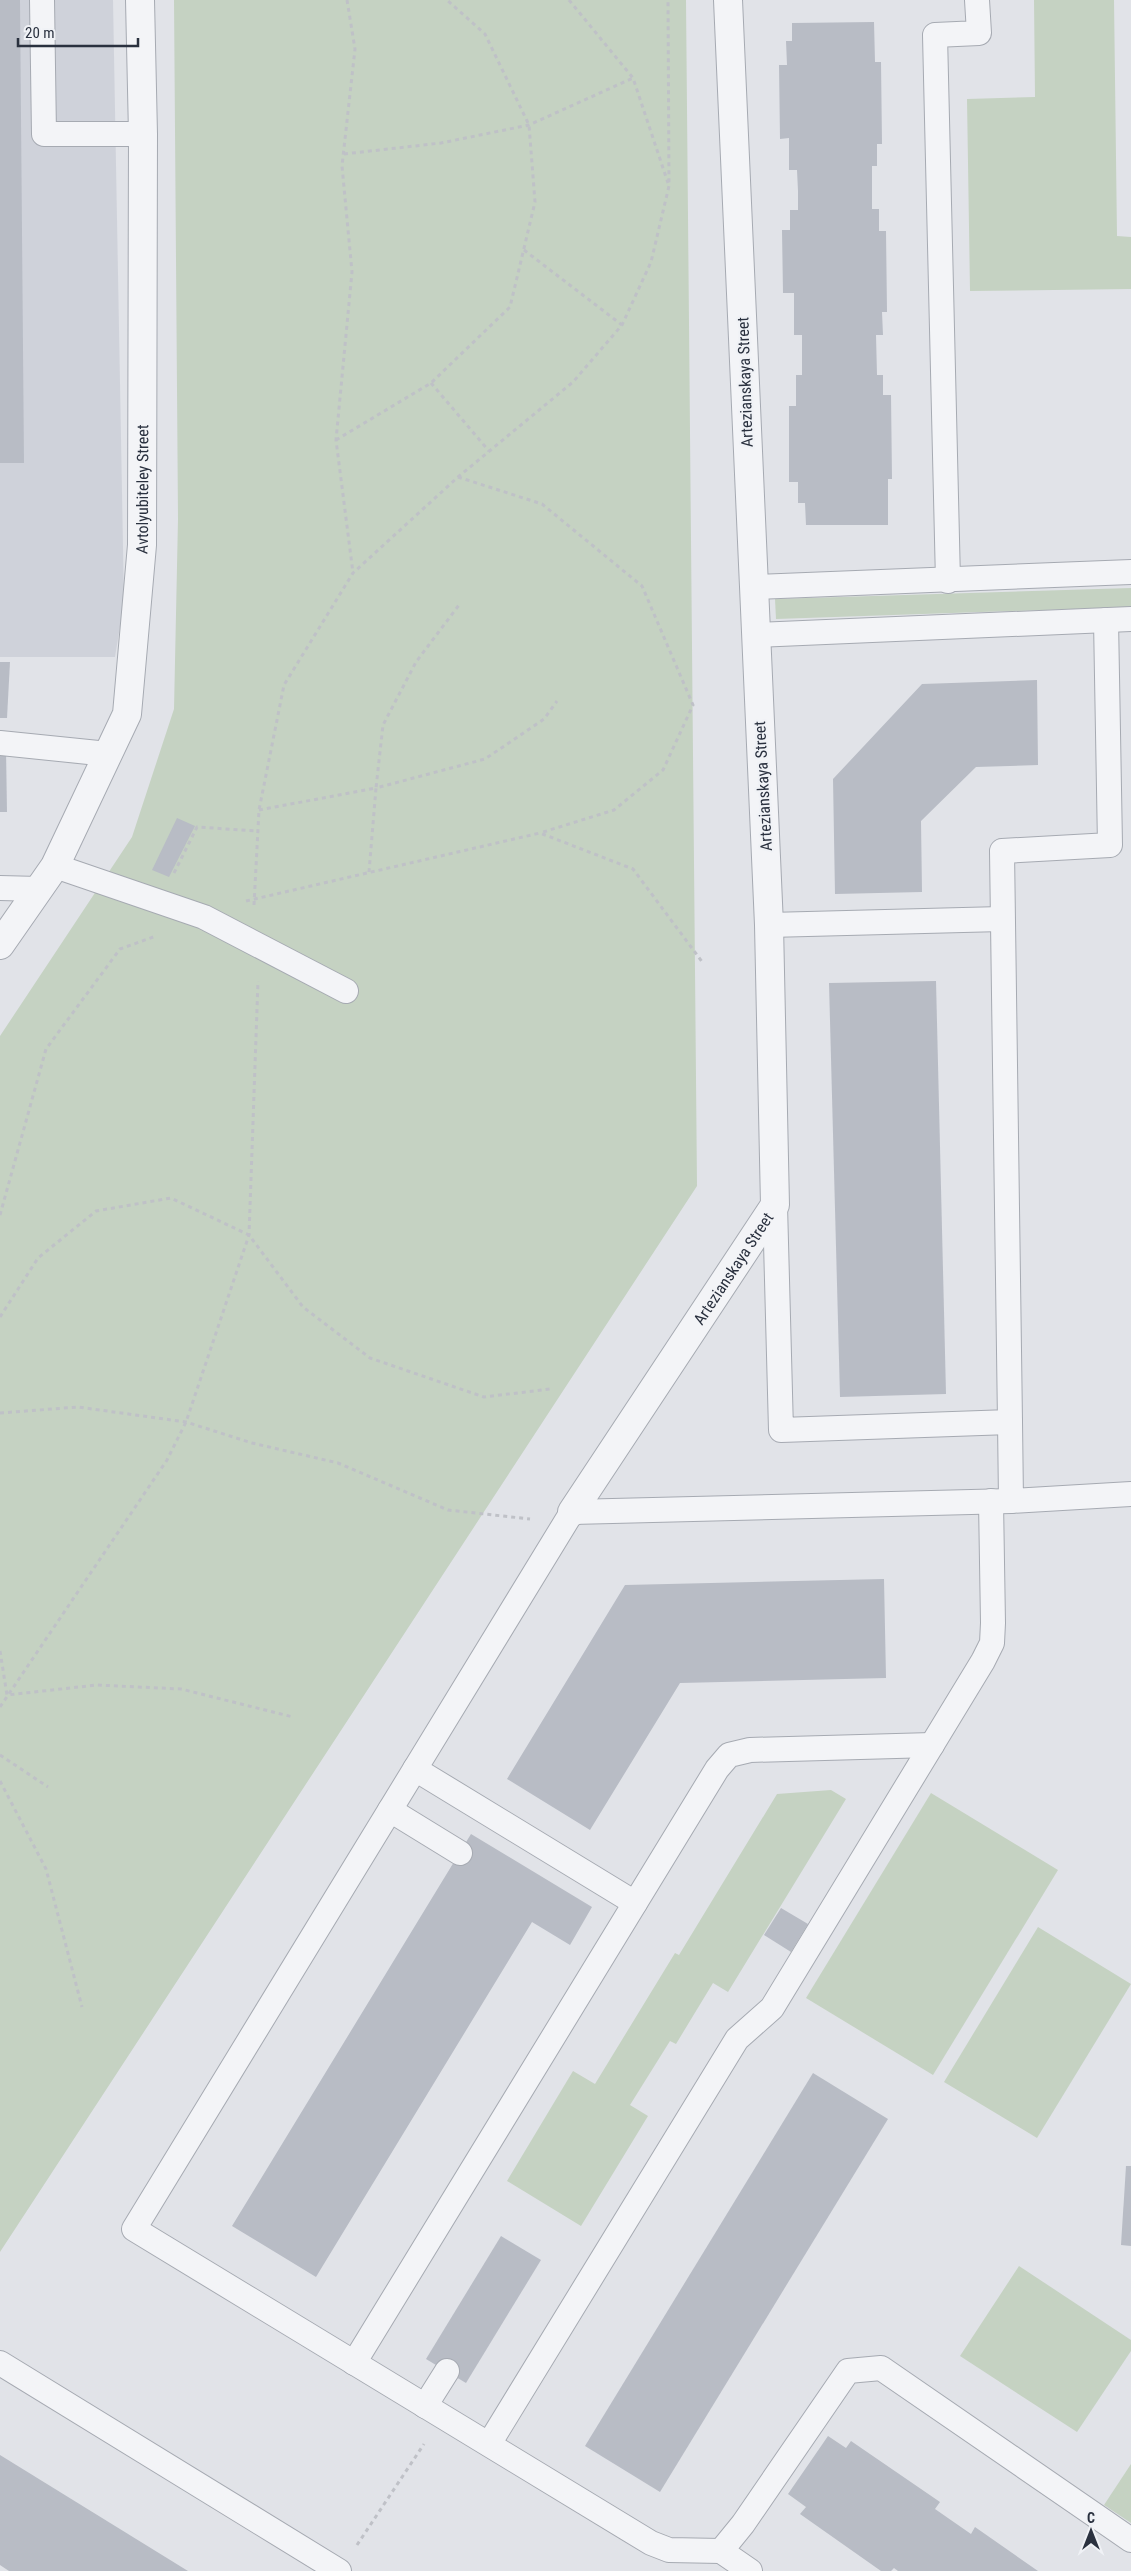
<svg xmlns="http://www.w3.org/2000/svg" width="1131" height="2571" font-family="'Roboto Condensed',sans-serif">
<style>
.built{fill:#cfd2da}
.green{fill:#c5d2c2}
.building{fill:#b8bcc5}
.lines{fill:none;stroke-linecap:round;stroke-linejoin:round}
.service-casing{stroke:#a6aab2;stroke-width:26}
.minor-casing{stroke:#a6aab2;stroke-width:30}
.path{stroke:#bfc1c7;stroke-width:3;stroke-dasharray:4 4;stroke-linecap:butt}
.service{stroke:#f3f4f7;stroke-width:24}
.minor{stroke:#f3f4f7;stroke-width:28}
.labels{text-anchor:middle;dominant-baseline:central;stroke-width:4.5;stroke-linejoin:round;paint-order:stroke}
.street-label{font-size:16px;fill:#2a313f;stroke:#f0f2f6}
</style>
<rect width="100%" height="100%" fill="#e1e3e8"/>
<!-- built -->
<path class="built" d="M0 0H113L124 602 115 657H0Z"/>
<!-- green -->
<g class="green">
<path d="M174 0H686L697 1186 0 2252V1036L132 837 174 709 178 519Z"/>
<path d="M1034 0H1114L1117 236 1131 237V289L970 291 967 99 1035 97Z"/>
<path d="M1131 588V607L776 619 775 599Z"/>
<path d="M831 1790 846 1799 728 1992 713 1983 676 2044 670 2041 630 2105 648 2116 581 2226 507 2181 573 2071 595 2084 675 1953 679 1955 777 1794Z"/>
<path d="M931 1793 1058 1870 933 2075 806 1998Z"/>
<path d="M1038 1927 1131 1984 1037 2138 944 2082Z"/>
<path d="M1019 2266 1131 2340V2351L1077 2432 960 2356Z"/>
<path d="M1131 2464V2523L1104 2505Z"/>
</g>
<!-- building -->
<g class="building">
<path d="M0 0H20L24 463H0Z"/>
<path d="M874 22 875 62H881L882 144H877V166H872V209H879V231H886L887 312H882L883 335H876L877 375H883V395H891L892 479H888V525H806L805 503H798V482H789V406H796V375H802V335H794V293H783L782 230H790V210H798V191L797 170H789V138L780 139 779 65H787L786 41H792V23Z"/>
<path d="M0 662H10L7 718H0Z"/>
<path d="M1037 680 1038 765 976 767 921 821 922 892 835 894 833 779 922 684Z"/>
<path d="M0 749H6L7 812H0Z"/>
<path d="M177 818 195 826 169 877 152 870Z"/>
<path d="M936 981 946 1394 840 1397 829 983Z"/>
<path d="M884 1579 886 1678 680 1683 590 1830 507 1779 625 1585Z"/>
<path d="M471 1834 592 1907 570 1945 532 1922 316 2277 232 2226Z"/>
<path d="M781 1908 808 1924 791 1952 764 1935Z"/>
<path d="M813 2073 888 2119 660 2492 585 2446Z"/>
<path d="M1126 2166H1131V2246L1121 2245Z"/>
<path d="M501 2236 541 2260 466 2383 426 2359Z"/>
<path d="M828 2436 846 2448 851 2441 940 2502 935 2509 971 2534 975 2527 1038 2571H898L894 2568 891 2571H881L800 2514 806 2507 788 2494Z"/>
<path d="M0 2455 188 2571H9L0 2565Z"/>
</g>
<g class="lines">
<!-- service casing -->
<g class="service-casing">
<g id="service">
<path d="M42 0 44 134H143"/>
<path d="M948 581 935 35 979 33 977 0"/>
<path d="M754 587 1131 572"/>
<path d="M756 635 1131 619"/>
<path d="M0 743 108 754"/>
<path d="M55 866 204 917 346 991"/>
<path d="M0 888 39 889"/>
<path d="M769 925 1002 919"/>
<path d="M775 1205 781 1430 1010 1422 1002 851 1110 845 1106 620"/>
<path d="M1010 1422 1011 1501 1131 1494"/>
<path d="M415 1769 134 2229 651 2543 669 2550 721 2551"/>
<path d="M390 1810 460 1853"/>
<path d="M635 1903 415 1769 572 1512 1011 1501"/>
<path d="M0 2363 339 2571"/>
<path d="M354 2363 717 1769 729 1755 750 1750 932 1745"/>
<path d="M425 2406 447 2371"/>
<path d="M489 2444 737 2039 772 2008 983 1661 992 1643 993 1623 991 1501"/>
<path d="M750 2571 721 2551 743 2524 848 2371 881 2368 1131 2540"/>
</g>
</g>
<!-- minor casing -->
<g class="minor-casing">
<g id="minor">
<path id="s1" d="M0 945 55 866 127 714 142 545 143 134 140 0"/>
<path id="s2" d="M572 1512 775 1205 769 925 728 0"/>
</g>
</g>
<!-- path -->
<g class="path">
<path d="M347 0 355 49 342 166 352 272 336 440 353 573"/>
<path d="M569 0 633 78 668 183"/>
<path d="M344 154 441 143 529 125 633 78"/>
<path d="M524 250 622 325"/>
<path d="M431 383 489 451"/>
<path d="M336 440 431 383 510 307 535 202 529 125 485 34 447 0"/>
<path d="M458 477 542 504 642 586 693 705 663 770 614 810 540 833"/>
<path d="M259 810 376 788 383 725 416 662 459 605"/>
<path d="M369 872 376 788 485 759 544 719 557 701"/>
<path d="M174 873 197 827 257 831"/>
<path d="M246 901 540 833 633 869 703 963"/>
<path d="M254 905 259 810 284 685 353 573 458 477 573 382 622 325 651 262 669 186 668 0"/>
<path d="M0 1215 46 1049 120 949 156 936"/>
<path d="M0 1317 38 1258 96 1211 171 1198 249 1235 303 1307 370 1358 484 1397 550 1389"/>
<path d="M0 1413 78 1407 186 1422 252 1443 338 1463 448 1510 530 1519"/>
<path d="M0 1651 7 1695 97 1685 181 1689 293 1717"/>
<path d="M0 1707 167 1460 186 1422 249 1235 258 981"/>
<path d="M0 1755 48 1787"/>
<path d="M0 1781 46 1869 82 2007"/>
<path d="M357 2545 424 2444"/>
</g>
<!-- service -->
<use href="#service" class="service"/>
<!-- minor -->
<use href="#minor" class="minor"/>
</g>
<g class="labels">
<!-- street labels -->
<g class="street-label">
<text transform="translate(745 382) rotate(-92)">Artezianskaya Street</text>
<text stroke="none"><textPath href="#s1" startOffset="490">Avtolyubiteley Street</textPath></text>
<text transform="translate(763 786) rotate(-93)">Artezianskaya Street</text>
<text stroke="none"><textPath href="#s2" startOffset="292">Artezianskaya Street</textPath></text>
</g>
</g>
<!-- north arrow -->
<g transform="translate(1091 2531)" stroke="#f0f2f6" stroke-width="4" paint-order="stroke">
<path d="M0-4L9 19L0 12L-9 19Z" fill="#2a313f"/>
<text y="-8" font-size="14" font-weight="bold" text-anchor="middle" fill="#2a313f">С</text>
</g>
<!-- scale -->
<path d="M18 38v8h120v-8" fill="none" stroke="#2a313f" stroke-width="2.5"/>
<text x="25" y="38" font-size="15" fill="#2a313f" stroke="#f0f2f6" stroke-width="4" paint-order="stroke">20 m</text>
</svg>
